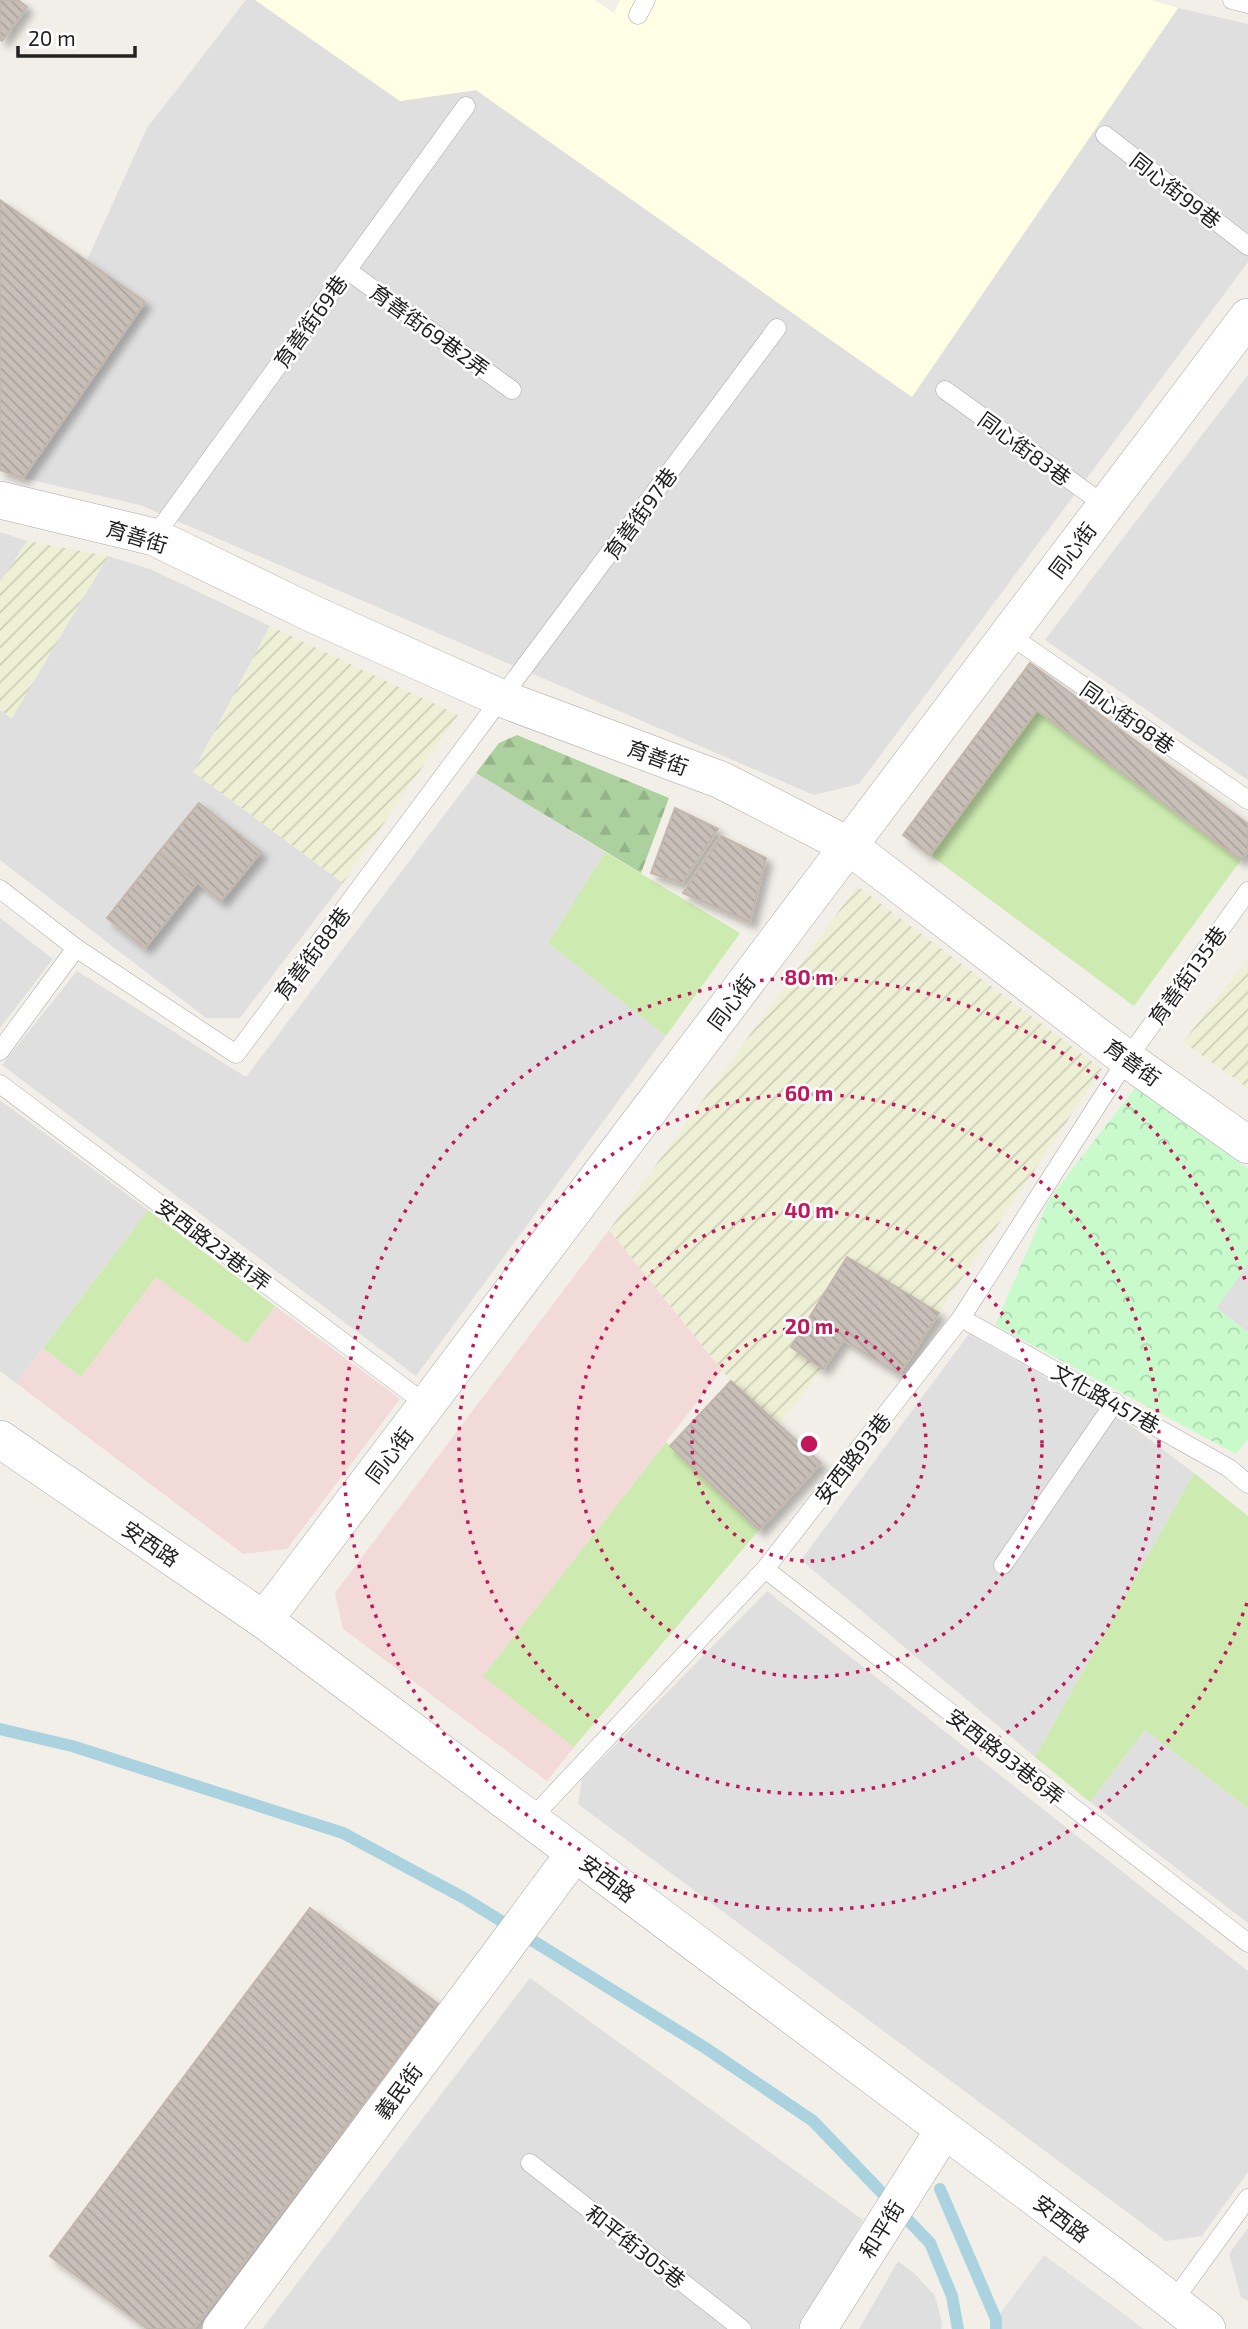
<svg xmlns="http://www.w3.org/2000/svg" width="1248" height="2329" font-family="'Exo 2','Noto Sans TC',sans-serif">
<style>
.residential{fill:#e0dfdf}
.commercial{fill:#f2dad9}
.education{fill:#ffffe5}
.farmland{fill:url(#farmland-furrows)}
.grass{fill:#cdebb0}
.forest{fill:url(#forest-firs)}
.park{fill:url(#park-crowns)}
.parking{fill:#e2e2e2}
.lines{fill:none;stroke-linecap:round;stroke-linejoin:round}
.stream{stroke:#aad3df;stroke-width:12}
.building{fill:url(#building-back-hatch);stroke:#c4b6ab;stroke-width:2;filter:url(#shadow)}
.lane-casing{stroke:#a9a9a9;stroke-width:19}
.street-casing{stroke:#a9a9a9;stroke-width:38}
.lane{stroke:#fff;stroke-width:18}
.street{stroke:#fff;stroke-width:37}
.ring{fill:none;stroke:#c2185b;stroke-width:3.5;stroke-dasharray:3.5 7}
.labels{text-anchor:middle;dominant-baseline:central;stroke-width:5;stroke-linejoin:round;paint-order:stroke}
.street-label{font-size:21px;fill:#222;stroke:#fff}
.centre{fill:#c2185b;stroke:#fff;stroke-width:3.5}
.ring-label{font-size:21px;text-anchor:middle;font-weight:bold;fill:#c2185b;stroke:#fff;stroke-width:5;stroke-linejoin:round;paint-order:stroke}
</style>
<defs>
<pattern id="farmland-furrows" width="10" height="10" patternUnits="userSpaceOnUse" patternTransform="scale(1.75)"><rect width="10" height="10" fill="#eef0d5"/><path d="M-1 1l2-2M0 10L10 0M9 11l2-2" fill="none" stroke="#ccceb7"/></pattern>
<pattern id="forest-firs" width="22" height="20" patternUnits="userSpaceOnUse" patternTransform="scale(1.75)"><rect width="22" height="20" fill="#add19e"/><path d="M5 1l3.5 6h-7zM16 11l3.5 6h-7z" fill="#95b388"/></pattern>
<pattern id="park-crowns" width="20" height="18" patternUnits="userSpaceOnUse" patternTransform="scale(1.75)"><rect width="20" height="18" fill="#c8facc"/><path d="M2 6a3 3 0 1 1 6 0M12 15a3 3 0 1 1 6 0" fill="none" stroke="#acd6af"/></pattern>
<pattern id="building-back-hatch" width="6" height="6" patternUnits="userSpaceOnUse" patternTransform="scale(1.75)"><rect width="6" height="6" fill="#c7bfb8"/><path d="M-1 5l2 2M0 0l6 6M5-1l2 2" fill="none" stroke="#aba49e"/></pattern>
<filter id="shadow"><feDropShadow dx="6" dy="6" stdDeviation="3.5" flood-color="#0004"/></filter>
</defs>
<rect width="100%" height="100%" fill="#f2efe9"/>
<!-- residential -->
<g class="residential">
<path d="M246 0H255L400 101 476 90 912 397 1178 8 1248 24V262L859 784 814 795 140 505 23 478 145 302 87 260 147 128Z"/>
<path d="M1248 375V780L1045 640Z"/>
<path d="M0 532 27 541 0 582Z"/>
<path d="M108 556 150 569 270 626 193 772 343 883 240 1018H206L0 860V710L11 718Z"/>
<path d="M476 773 605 852 548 943 666 1036 416 1376 2 1065 77 971 246 1077Z"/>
<path d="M0 918 53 959 0 1028Z"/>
<path d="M0 1100 148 1210 16 1383 0 1371Z"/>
<path d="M1248 1264V1332L1216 1308Z"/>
<path d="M969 1334 1133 1427 1194 1473 1035 1757 801 1560Z"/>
<path d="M767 1591 1248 1971V2172L1202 2236 1166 2241 578 1804 582 1779Z"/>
<path d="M1145 1730 1248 1808V1923L1090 1802Z"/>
<path d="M530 1978 863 2220 801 2329H262Z"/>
<path d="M1248 2228V2301L1241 2297 1229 2254Z"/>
<path d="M898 2261 916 2275 935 2296 942 2323 941 2329H859Z"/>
</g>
<!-- commercial -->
<g class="commercial">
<path d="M609 1230 722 1370 484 1675 574 1747 547 1781 343 1629 335 1593Z"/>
<path d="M156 1277 247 1344 275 1306 400 1399 287 1549 243 1554 16 1383 43 1348 81 1377Z"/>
</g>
<!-- education -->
<path class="education" d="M255 0H595L614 13 620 0H1151L1178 8 912 397 476 90 400 101Z"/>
<!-- farmland -->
<g class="farmland">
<path d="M27 541 108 556 12 718 0 710V582Z"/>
<path d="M270 626 458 715 343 883 193 772Z"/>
<path d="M857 886 1102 1069 939 1313 847 1258 792 1347 823 1369 779 1424 731 1381 609 1230Z"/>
<path d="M1248 958V1088L1183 1042Z"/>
</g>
<!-- grass -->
<g class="grass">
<path d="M1037 710 1241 860 1134 1006 930 855Z"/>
<path d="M605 852 740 933 666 1036 548 943Z"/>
<path d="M148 1210 275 1306 247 1344 156 1277 81 1377 43 1348Z"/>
<path d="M666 1442 759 1530 574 1747 483 1676Z"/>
<path d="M1194 1473 1248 1516V1808L1145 1730 1090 1802 1035 1757Z"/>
</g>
<!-- forest -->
<path class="forest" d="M517 735 669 798 641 873 476 773 499 743Z"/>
<!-- park -->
<path class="park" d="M1135 1088 1248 1169V1264L1216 1308 1248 1332V1438L1236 1454 995 1325 1050 1198Z"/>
<!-- parking -->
<path class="parking" d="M1044 2255 1106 2301 1144 2329H996V2319Z"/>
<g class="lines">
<!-- stream -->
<g class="stream">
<path d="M0 1729 72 1746 343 1833 464 1898 704 2047 813 2121 930 2243 952 2296 958 2329"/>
<path d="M940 2189 996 2319V2329"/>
</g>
</g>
<!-- building -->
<g class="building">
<path d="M0 0H18L27 7 2 41 0 39Z"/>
<path d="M0 200 145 302 23 478 0 470Z"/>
<path d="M1030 663 1248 824V850L1241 860 1037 710 930 855 903 835Z"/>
<path d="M199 803 261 852 221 901 159 852Z"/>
<path d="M675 808 718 829 682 883 651 873Z"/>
<path d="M721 836 766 858 750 922 683 893Z"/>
<path d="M159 852 197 883 145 948 107 918Z"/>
<path d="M847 1257 939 1313 899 1374 843 1340 823 1369 791 1347Z"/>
<path d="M731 1381 821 1463 759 1530 670 1446Z"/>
<path d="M310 1908 438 2004 193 2329H148L50 2256Z"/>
</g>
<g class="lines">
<!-- lane casing -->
<g class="lane-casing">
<g id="lane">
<path d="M1232 0 1248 4"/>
<path d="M638 15 646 0"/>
<path d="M1105 135 1248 246"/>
<path d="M347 270 512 390"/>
<path d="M945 390 1106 506"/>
<path d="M154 537 466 106"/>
<path d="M1008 634 1248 800"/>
<path d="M0 889 76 948 236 1054 777 328"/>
<path d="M0 1051 76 948"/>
<path d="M0 1084 427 1405"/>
<path d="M961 1318 1229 1468 1248 1484"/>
<path d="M1003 1565 1115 1402"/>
<path d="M765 1569 1248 1943"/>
<path d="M530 1820 765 1569 961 1318 1127 1059 1248 891"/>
<path d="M530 2163 742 2329"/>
<path d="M1172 2303 1248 2198"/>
</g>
</g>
<!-- street casing -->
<g class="street-casing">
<g id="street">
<path d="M0 500 154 537 313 614 503 699 721 780 849 846 1127 1059 1248 1145"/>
<path d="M0 1439 264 1620 1128 2267 1207 2329"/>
<path d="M264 1620 1248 317"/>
<path d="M221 2329 575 1853"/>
<path d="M818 2329 944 2130"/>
</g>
</g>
<!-- lane -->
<use href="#lane" class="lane"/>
<!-- street -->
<use href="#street" class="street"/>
</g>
<!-- distance rings -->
<g class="ring">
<circle cx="809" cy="1444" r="117"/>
<circle cx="809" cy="1444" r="233"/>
<circle cx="809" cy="1444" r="350"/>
<path d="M1247 1603A466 466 0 1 1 1247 1285"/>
</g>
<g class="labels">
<!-- street labels -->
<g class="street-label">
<text transform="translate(1176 190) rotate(38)">同心街99巷</text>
<text transform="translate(310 321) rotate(-54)">育善街69巷</text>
<text transform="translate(430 330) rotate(36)">育善街69巷2弄</text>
<text transform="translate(1025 448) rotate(36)">同心街83巷</text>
<text transform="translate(640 513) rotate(-54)">育善街97巷</text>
<text transform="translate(137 536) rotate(17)">育善街</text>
<text transform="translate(1072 550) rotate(-53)">同心街</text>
<text transform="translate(1128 717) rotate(35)">同心街98巷</text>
<text transform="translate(658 757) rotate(20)">育善街</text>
<text transform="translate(312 953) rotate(-53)">育善街88巷</text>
<text transform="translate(1187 975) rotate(-54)">育善街135巷</text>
<text transform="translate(731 1002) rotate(-53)">同心街</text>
<text transform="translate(1133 1062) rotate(36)">育善街</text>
<text transform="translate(214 1244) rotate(37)">安西路23巷1弄</text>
<text transform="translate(1106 1398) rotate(29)">文化路457巷</text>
<text transform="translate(389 1455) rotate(-53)">同心街</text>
<text transform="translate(852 1458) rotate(-52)">安西路93巷</text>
<text transform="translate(151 1543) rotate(34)">安西路</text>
<text transform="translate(1006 1756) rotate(38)">安西路93巷8弄</text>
<text transform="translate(608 1878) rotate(37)">安西路</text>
<text transform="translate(398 2091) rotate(-53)">義民街</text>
<text transform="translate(1062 2218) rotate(37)">安西路</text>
<text transform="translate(881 2229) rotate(-58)">和平街</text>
<text transform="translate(636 2246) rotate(38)">和平街305巷</text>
</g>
</g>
<circle cx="809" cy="1444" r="10" class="centre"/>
<g class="ring-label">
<text x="809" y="985">80 m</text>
<text x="809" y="1101">60 m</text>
<text x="809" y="1218">40 m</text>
<text x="809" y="1334">20 m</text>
</g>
<!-- scale -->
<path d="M18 46v10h117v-10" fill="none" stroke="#222222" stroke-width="3.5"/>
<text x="28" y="46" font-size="21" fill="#222222" stroke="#ffffff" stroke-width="5" paint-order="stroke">20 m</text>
</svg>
